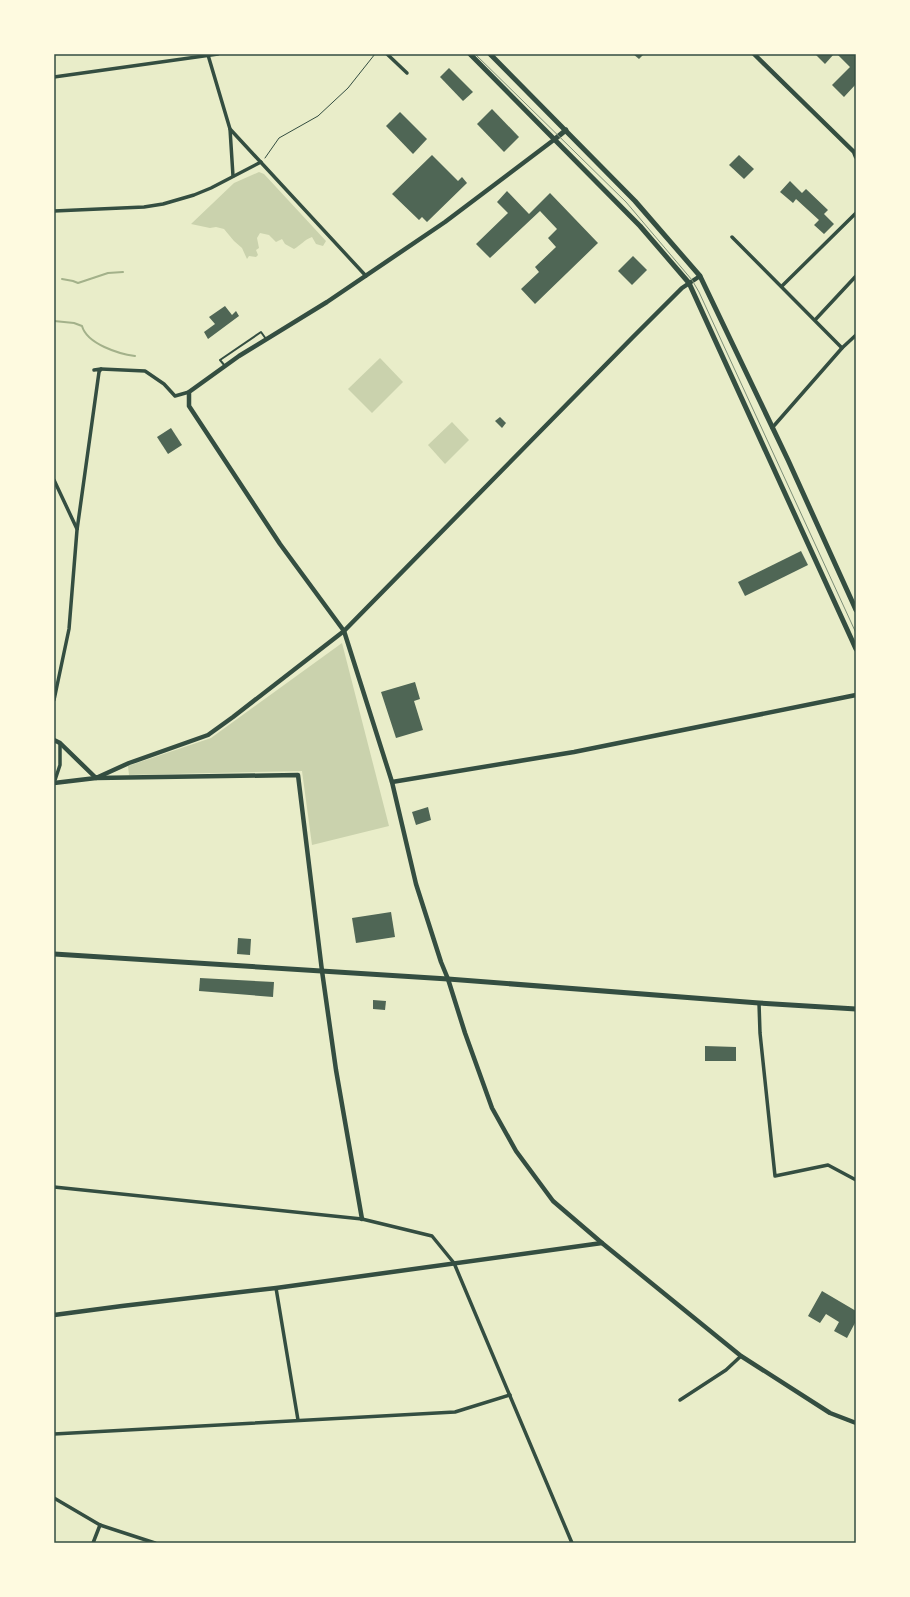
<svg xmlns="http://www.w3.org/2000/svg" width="910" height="1597" font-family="Helvetica,sans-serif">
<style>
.green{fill:#cad2ad}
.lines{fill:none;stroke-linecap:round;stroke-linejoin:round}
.stream{stroke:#a3b18a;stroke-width:2}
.building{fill:#4f6655}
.path{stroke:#344e41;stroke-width:1}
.service{stroke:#344e41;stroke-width:2}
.minor{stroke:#344e41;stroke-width:3.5}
.tertiary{stroke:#344e41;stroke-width:4.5}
.secondary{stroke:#344e41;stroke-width:5}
.tram{stroke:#7c8e77;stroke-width:1}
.neatline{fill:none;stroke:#344e41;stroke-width:1.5}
</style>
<rect width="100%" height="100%" fill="#e9edc9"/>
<!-- green -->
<g class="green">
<path d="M259 172 264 174 326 241 323 246 316 244 312 237C304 240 301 245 294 249L285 244 282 239 276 242 269 235 260 233 257 238 259 248 256 250 258 255 256 257 249 256 247 259 242 248 234 241 224 229 216 227 210 228 191 224 234 183Z"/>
<path d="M380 358 403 382 372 413 348 389Z"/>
<path d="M452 422 469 440 445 464 428 445Z"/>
<path d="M342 643 389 826 312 845 302 771 129 775 128 766 211 738Z"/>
</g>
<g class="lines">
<!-- stream -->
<g class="stream">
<path d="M62 279 73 281 78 283 108 273 123 272"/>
<path d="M54 321 74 323 82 326C87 344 119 354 135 356"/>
</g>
</g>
<!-- building -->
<g class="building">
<path d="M633 54H644L639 59Z"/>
<path d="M815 54H834L825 64Z"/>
<path d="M837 54H856V84L844 97 832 85 850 67Z"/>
<path d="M449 68 473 92 463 101 440 77Z"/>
<path d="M492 109 519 137 504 152 477 124Z"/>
<path d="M400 112 427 139 413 154 386 126Z"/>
<path d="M432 155 458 181 462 177 467 183 427 222 422 217 419 220 392 194Z"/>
<path d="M739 155 754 169 744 179 729 165Z"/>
<path d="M790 181 802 193 806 189 828 210 824 214 834 224 824 234 814 225 819 220 796 199 793 203 780 192Z"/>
<path d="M507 191 529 214 550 193 598 243 535 304 521 289 539 272 535 267 556 247 548 238 557 229 540 211 490 258 476 244 508 213 497 202Z"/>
<path d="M633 256 647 270 632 285 618 271Z"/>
<path d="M225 306 232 315 236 311 239 316 208 339 204 332 215 324 209 317Z"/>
<path d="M500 417 506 423 502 428 495 421Z"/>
<path d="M171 428 182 445 168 454 157 437Z"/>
<path d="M801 551 808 565 745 596 738 582Z"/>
<path d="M415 682 420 699 414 701 423 730 396 738 381 692Z"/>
<path d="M428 807 431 820 416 825 412 812Z"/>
<path d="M391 912 395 937 356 943 352 918Z"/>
<path d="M238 938 251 939 250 955 237 954Z"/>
<path d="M200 978 274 982 273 997 199 991Z"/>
<path d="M373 1000 386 1001 385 1010 373 1009Z"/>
<path d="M705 1046 736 1047V1061H705Z"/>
<path d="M822 1291 856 1311V1321L847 1338 834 1331 839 1322 826 1314 820 1323 808 1316Z"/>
</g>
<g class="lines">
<!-- path -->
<path class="path" d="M265 158 279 138 318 116 348 88 375 54"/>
<!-- service -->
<path class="service" d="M225 366 220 360 261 332 266 339"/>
<!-- minor -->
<g class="minor">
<path d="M387 54 407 73"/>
<path d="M208 55 230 129 366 276"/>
<path d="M54 77 218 54"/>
<path d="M230 129 233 176"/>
<path d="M54 211 144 207 163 204 194 195 211 188 261 162"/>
<path d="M732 237 842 348"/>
<path d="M782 286 856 213"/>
<path d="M815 320 856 276"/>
<path d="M101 369 145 371 164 384 175 396 189 392"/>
<path d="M772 428 842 348 856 335"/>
<path d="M54 480 77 529"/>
<path d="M54 700 69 629 77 530 99 372 101 369 94 370"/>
<path d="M54 783 60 765V743"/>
<path d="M759 1003 760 1033 775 1176 828 1165 856 1180"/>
<path d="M54 1187 362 1219 432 1236 454 1263 572 1543"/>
<path d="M276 1288 298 1420"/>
<path d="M680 1400 726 1370 741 1356"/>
<path d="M54 1434 455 1412 510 1395"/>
<path d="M54 1498 100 1525 155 1543"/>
<path d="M93 1543 100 1525"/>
</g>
<!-- tertiary -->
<g class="tertiary">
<path d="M754 54 854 152 856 157"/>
<path d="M555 139 445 222 327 302 239 356 189 392V406L280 544 344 631 392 782 416 884 441 962 448 979 465 1033 492 1108 516 1151 553 1201 602 1243 741 1356 830 1413 856 1423"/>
<path d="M54 740 60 743 96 778 129 763 208 735 233 717 344 631 632 338 682 288 700 276"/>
<path d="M392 782 574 752 856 695"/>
<path d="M54 783 96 778 298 775 322 971 336 1070 362 1219"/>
<path d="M54 1315 122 1306 276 1288 602 1243"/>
</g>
<!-- secondary -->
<g class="secondary">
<path d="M470 54 640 226 689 283 856 649"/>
<path d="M490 54 635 201 700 276 788 460 856 610"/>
<path d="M555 139 566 130"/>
<path d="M54 954 448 979 759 1003 856 1009"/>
</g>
<!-- tram -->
<path class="tram" d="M475 54 626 202 692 280 699 292 856 633"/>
</g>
<!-- border -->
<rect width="910" height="1597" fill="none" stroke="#fefae0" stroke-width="110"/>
<rect x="55" y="55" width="800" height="1487" class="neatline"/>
</svg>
